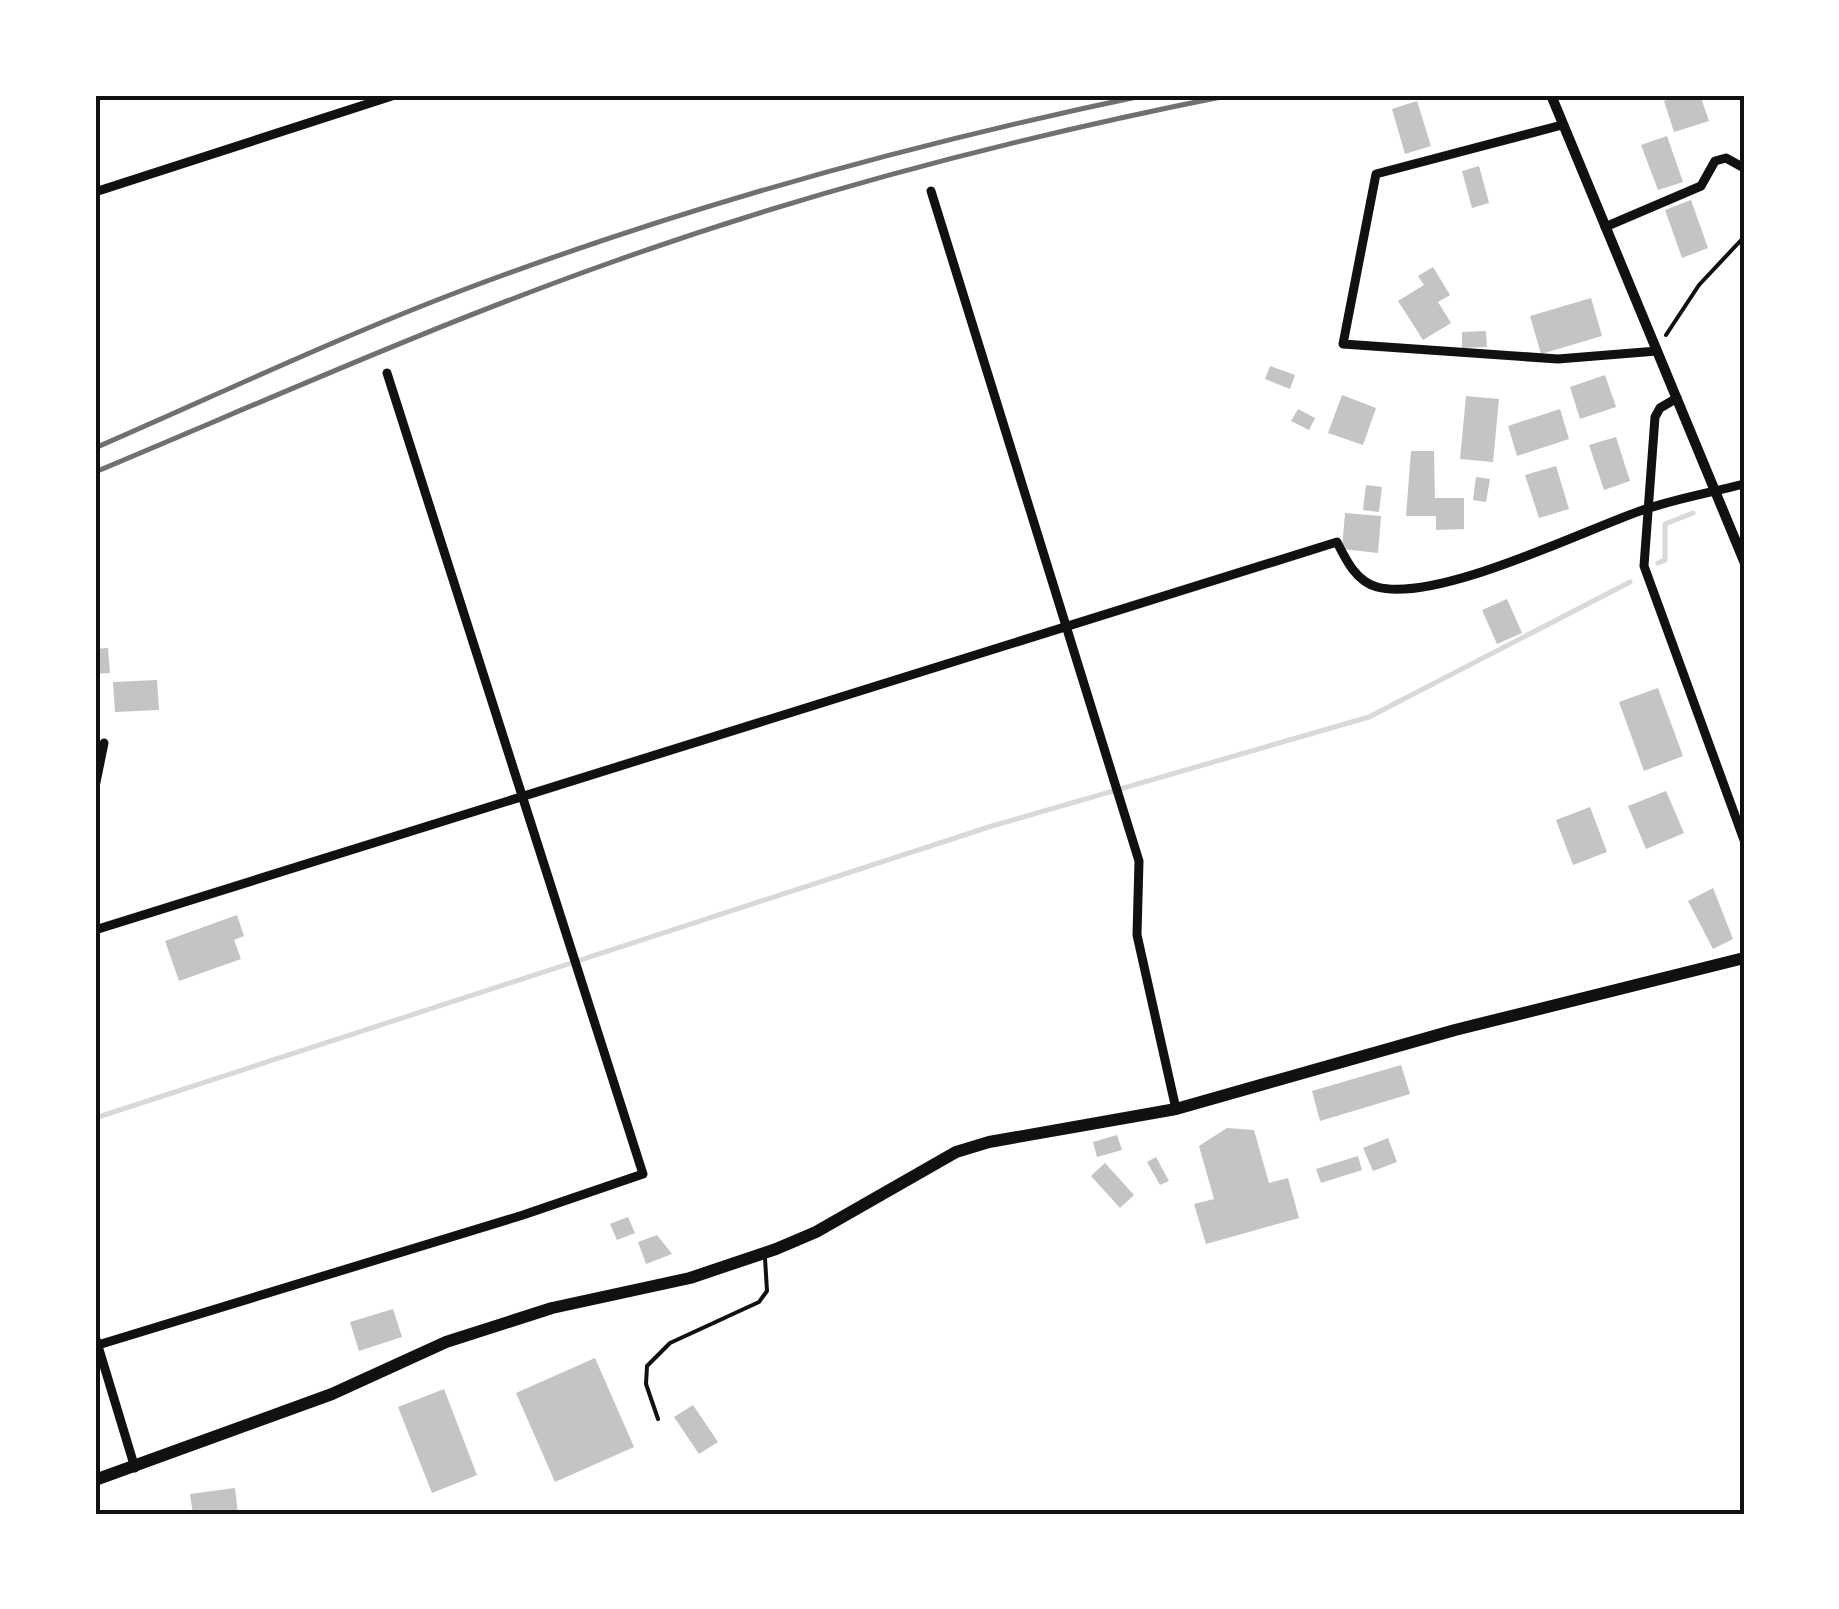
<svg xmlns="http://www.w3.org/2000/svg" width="1839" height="1609" font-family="Figtree,sans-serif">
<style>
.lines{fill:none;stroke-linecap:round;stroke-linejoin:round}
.stream{stroke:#d9d9d9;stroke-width:5}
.building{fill:#c4c4c4}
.path{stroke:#111;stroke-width:4}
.service{stroke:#111;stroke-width:4}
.minor{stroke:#111;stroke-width:9}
.tertiary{stroke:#111;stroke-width:10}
.secondary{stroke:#111;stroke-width:12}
.rail{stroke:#707070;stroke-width:5}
.neatline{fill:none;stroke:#111;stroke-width:4}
</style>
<rect width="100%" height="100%" fill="#fff"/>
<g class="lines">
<!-- stream -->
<g class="stream">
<path d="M1658 563 1665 560V524L1693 513"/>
<path d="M95 1118 992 826 1369 717 1630 582"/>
</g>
</g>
<!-- building -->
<g class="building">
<path d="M1682 95H1700L1709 121 1674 132 1664 101Z"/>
<path d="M1417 101 1431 146 1405 154 1392 109Z"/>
<path d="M1667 136 1683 182 1658 190 1641 145Z"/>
<path d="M1479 166 1489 203 1472 208 1462 171Z"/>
<path d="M1691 200 1708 248 1682 258 1665 210Z"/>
<path d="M1433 267 1450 295 1438 302 1451 323 1423 340 1398 301 1424 285 1418 276Z"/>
<path d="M1591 298 1602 336 1541 354 1530 316Z"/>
<path d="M1486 331 1487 347 1462 348V332Z"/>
<path d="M1270 366 1295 375 1290 389 1265 379Z"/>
<path d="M1605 375 1616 407 1580 419 1570 387Z"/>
<path d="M1342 395 1376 408 1363 445 1328 433Z"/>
<path d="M1466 396 1499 399 1493 462 1460 459Z"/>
<path d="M1298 409 1315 418 1309 430 1291 421Z"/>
<path d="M1560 409 1569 439 1517 456 1508 426Z"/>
<path d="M1616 437 1630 481 1604 490 1589 445Z"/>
<path d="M1411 451H1434L1435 498H1464V529L1436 530V516H1406Z"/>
<path d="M1556 466 1569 509 1539 518 1525 475Z"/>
<path d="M1476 477 1490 479 1486 502 1473 500Z"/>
<path d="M1366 485 1382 487 1379 512 1363 510Z"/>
<path d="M1345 513 1381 516 1378 553 1342 549Z"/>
<path d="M1507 599 1522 633 1497 644 1482 610Z"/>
<path d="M108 648 110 673 95 674V649Z"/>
<path d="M157 680 159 710 115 712 113 682Z"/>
<path d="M1658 688 1683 756 1644 771 1619 702Z"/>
<path d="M1666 791 1684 833 1646 849 1628 806Z"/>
<path d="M1590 807 1607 852 1573 865 1556 820Z"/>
<path d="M1713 888 1733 939 1713 949 1688 901Z"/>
<path d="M237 915 244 936 234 940 241 959 179 981 165 941Z"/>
<path d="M1401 1065 1410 1094 1320 1121 1312 1091Z"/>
<path d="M1227 1128 1254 1130 1269 1183 1288 1178 1299 1218 1206 1244 1194 1204 1214 1199 1199 1146Z"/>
<path d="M1117 1135 1122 1150 1097 1157 1093 1142Z"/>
<path d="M1388 1138 1397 1162 1373 1171 1363 1148Z"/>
<path d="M1358 1156 1362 1170 1321 1183 1316 1169Z"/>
<path d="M1156 1157 1169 1181 1160 1185 1147 1162Z"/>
<path d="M1105 1163 1134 1195 1120 1208 1091 1176Z"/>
<path d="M628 1217 635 1233 617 1240 610 1224Z"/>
<path d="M657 1235 672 1254 646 1264 638 1242Z"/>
<path d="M393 1309 402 1337 359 1351 350 1322Z"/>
<path d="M595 1358 634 1447 555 1482 516 1393Z"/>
<path d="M444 1389 477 1475 432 1493 398 1407Z"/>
<path d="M693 1405 718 1442 699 1454 674 1417Z"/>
<path d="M235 1488 238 1514H193L190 1494Z"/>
</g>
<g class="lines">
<!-- path -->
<path class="path" d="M1666 335 1699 285 1744 237"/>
<!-- service -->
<path class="service" d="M658 1419 646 1384 647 1366 670 1343 759 1302 767 1291 765 1258"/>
<!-- minor -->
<g class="minor">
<path d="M1562 125 1376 174 1343 344 1558 359 1657 351"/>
<path d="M931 191 1139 861 1137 935 1176 1109"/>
<path d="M95 192 395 95"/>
<path d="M1605 227 1701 186 1715 161 1726 158 1744 168"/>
<path d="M1677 398 1660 408 1655 417 1644 566 1744 840"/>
<path d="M95 787 104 743"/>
<path d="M95 930 1337 542C1346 560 1356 581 1377 587 1436 603 1580 532 1640 511 1674 499 1709 493 1744 484"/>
<path d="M95 1336 135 1468"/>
<path d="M98 1345 523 1215 643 1174 387 373"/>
</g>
<!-- tertiary -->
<path class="tertiary" d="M1551 95 1744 561"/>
<!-- secondary -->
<path class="secondary" d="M95 1480 332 1394 446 1342 552 1308 690 1278 776 1249 816 1232 956 1152 989 1142 1176 1109 1455 1030 1744 958"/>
<!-- rail -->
<g class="rail">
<path d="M95 448C217 395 339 337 463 290 684 207 915 143 1146 95"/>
<path d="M95 472C267 400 439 323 615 261 815 190 1023 136 1231 95"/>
</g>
</g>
<!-- border -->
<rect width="1839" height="1609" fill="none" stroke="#ffffff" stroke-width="195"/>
<rect x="98" y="98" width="1644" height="1414" class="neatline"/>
</svg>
